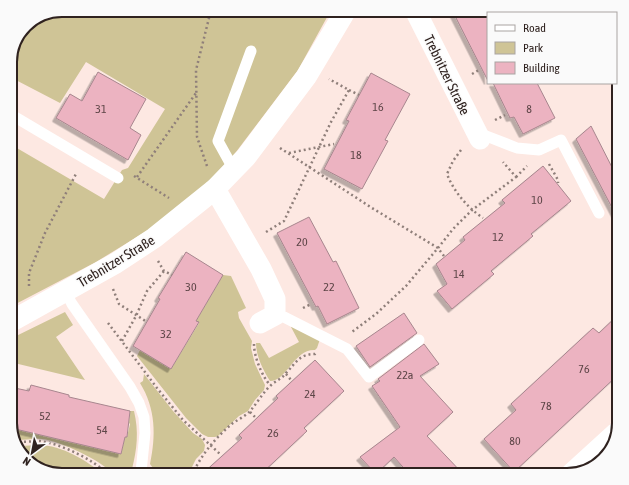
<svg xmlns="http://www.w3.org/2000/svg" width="629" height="485" font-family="'Asap Condensed',sans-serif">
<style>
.green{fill:#cfc496}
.building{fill:#ecb3c1;stroke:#a7868e;filter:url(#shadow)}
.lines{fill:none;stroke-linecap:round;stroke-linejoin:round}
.path{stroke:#8f7f7a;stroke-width:2.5;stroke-dasharray:2 3;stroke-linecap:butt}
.service{stroke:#fff;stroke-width:11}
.minor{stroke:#fff;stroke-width:21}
.labels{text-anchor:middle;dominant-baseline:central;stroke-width:3;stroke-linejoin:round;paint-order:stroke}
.number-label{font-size:12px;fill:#5e4648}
.street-label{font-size:14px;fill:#2f221f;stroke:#fafafa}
.rim{fill:none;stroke:#2f221f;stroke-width:2}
</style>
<defs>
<filter id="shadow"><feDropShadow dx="-3.5" dy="3.5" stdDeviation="0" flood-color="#0004"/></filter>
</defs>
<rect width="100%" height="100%" fill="#fde8e2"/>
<!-- green -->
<g class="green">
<path d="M62 10H331L298 70 236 152 203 188 150 229 96 262 10 307V144L104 199 122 170 128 168 165 109 86 62 60 103 10 77V58L28 23Z"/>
<path d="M223 275 231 276 246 308 238 312 239 318 252 341 251 348 255 364 265 385 264 390 255 400 248 411 239 416 218 436 215 437H208L202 434 186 418 137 356 140 350 171 369 199 323 196 321Z"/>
<path d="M65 312 73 325 56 337 85 380 10 362V339Z"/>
<path d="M292 326 320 339 317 348 315 350C294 349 287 381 270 381 263 370 256 356 256 343H260L269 358 299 342 291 327Z"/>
<path d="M144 374 173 411 193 433 202 439 205 445 204 451 196 459 188 475H139L129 473 114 475C103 461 60 441 42 439 34 438 26 440 17 440L11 428 121 454 125 437H127L130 424 129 423 130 411H134C139 432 137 449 132 469L150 473 153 468 150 464C156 436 156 409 140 383L143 381Z"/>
<path d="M38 445C63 445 86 461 105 475H62L30 464 21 446Z"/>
</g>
<!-- building -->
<g class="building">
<path d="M452 10H488V81Z"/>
<path d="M98 72 146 99 130 128 141 135 128 160 56 118 70 94 82 101Z"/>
<path d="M371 73 410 94 385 140 388 141 362 189 324 169 349 121 346 120Z"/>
<path d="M493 83H537L555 118 523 134 514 117 510 118Z"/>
<path d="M591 126 619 181V221L576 139Z"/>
<path d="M543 166 571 201 531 234 533 236 491 271 494 274 452 309 437 291 447 284 436 264 465 240 463 237 505 203 502 200Z"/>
<path d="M309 217 333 262 336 261 359 308 327 324 318 306 316 307 277 233Z"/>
<path d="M186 252 223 275 196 321 199 322 171 369 133 346 160 299 158 298Z"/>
<path d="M404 313 417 333 370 367 356 346Z"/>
<path d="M619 314V374L514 472 484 439 516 410 511 404 593 328 599 333Z"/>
<path d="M424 344 439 364 420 376 453 412 427 436 464 475H410L394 457 376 474 360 457 400 427 372 386 380 381 378 379Z"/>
<path d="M315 360 344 391 304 428 307 431 260 475H201L242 438 239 435 278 398 276 396Z"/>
<path d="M31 385 69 395V397L130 411 127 437H125L121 454 11 428 10 426V387L29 391Z"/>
</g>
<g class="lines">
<!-- path -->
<g class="path">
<path d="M514 10 516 13"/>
<path d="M472 74 479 70"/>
<path d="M349 90 359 95"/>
<path d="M495 120 505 115"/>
<path d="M280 148 372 208 438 248 406 286 376 314 352 332"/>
<path d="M461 150 453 161 447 174C454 192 467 207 483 218"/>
<path d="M289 153 334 144"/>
<path d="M549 164 558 180V183"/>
<path d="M207 166 197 137 196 70 211 10"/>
<path d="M134 176 169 198"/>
<path d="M137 177 196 93"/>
<path d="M516 177 527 166"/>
<path d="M266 232 284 221 331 122 349 90 329 79"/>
<path d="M444 256 438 248 453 229 472 210 516 177 503 162"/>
<path d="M158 261 164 271 172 275"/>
<path d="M29 286V273L45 233 77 172"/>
<path d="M113 289 119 304 147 322"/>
<path d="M303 308 311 304"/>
<path d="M108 323 157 388 183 420 220 454"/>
<path d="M122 341 136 316 147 291 164 271"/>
<path d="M254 344C254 357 262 376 270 385"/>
<path d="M286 374 291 380"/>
<path d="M250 412 256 418"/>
<path d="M19 442C26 442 33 441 40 441 62 444 94 460 109 475"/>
<path d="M192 475C201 455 216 437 233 423 239 419 246 416 251 410 257 403 262 394 270 386 275 381 282 379 286 373 296 363 299 354 315 354L316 353"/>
</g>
<!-- service -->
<g class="service">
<path d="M10 114 118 178"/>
<path d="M476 132 517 148 539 150 561 140 599 213"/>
<path d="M234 170 218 141 251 51"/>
<path d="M65 291 72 304 130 387 139 403 144 417 145 433 141 472"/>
<path d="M275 315 284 317 347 349 369 377 419 340"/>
</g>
<!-- minor -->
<g class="minor">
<path d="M415 10 480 139"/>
<path d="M215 189 261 269 275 299V315L260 323"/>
<path d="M10 322 116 263 154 238 215 189 246 157 306 77 346 10"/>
<path d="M571 474 616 433"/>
</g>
</g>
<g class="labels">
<!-- number labels -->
<g class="number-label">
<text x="378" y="107">16</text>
<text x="101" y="109">31</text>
<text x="529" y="109">8</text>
<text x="356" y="155">18</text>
<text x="537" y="200">10</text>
<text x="498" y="237">12</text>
<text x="302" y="242">20</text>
<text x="459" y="274">14</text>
<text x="191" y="287">30</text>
<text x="329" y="287">22</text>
<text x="166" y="334">32</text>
<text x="584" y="369">76</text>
<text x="405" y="375">22a</text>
<text x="310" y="394">24</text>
<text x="546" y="406">78</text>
<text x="45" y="416">52</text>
<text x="102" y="430">54</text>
<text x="273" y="433">26</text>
<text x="515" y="441">80</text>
</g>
<!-- street labels -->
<g class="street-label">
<text transform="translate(447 75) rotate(64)">Trebnitzer Straße</text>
<text transform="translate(116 261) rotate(-31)">Trebnitzer Straße</text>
</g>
</g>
<!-- crop -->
<path d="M0 0H629V485H0ZM62 17H567A45 45 0 0 1 612 62V423A45 45 0 0 1 567 468H62A45 45 0 0 1 17 423V62A45 45 0 0 1 62 17Z" fill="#fafafa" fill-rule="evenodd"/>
<path class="rim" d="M62 17H567A45 45 0 0 1 612 62V423A45 45 0 0 1 567 468H62A45 45 0 0 1 17 423V62A45 45 0 0 1 62 17Z"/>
<!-- legend -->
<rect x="487" y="12" width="130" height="72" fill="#fafafa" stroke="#a9a4a2"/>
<rect x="495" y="25" width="20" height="6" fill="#ffffff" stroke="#a9a4a2"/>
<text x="523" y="32" font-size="12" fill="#2f221f">Road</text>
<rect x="495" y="42" width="20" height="12" fill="#cfc496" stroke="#a9a4a2"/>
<text x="523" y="52" font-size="12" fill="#2f221f">Park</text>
<rect x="495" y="62" width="20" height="12" fill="#ecb3c1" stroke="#a9a4a2"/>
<text x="523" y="72" font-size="12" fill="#2f221f">Building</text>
<!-- north arrow -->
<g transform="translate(32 453) rotate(212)" stroke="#fafafa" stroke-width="3" paint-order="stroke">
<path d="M0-3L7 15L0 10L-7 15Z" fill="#2f221f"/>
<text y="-6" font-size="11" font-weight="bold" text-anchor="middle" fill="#2f221f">N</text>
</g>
</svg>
